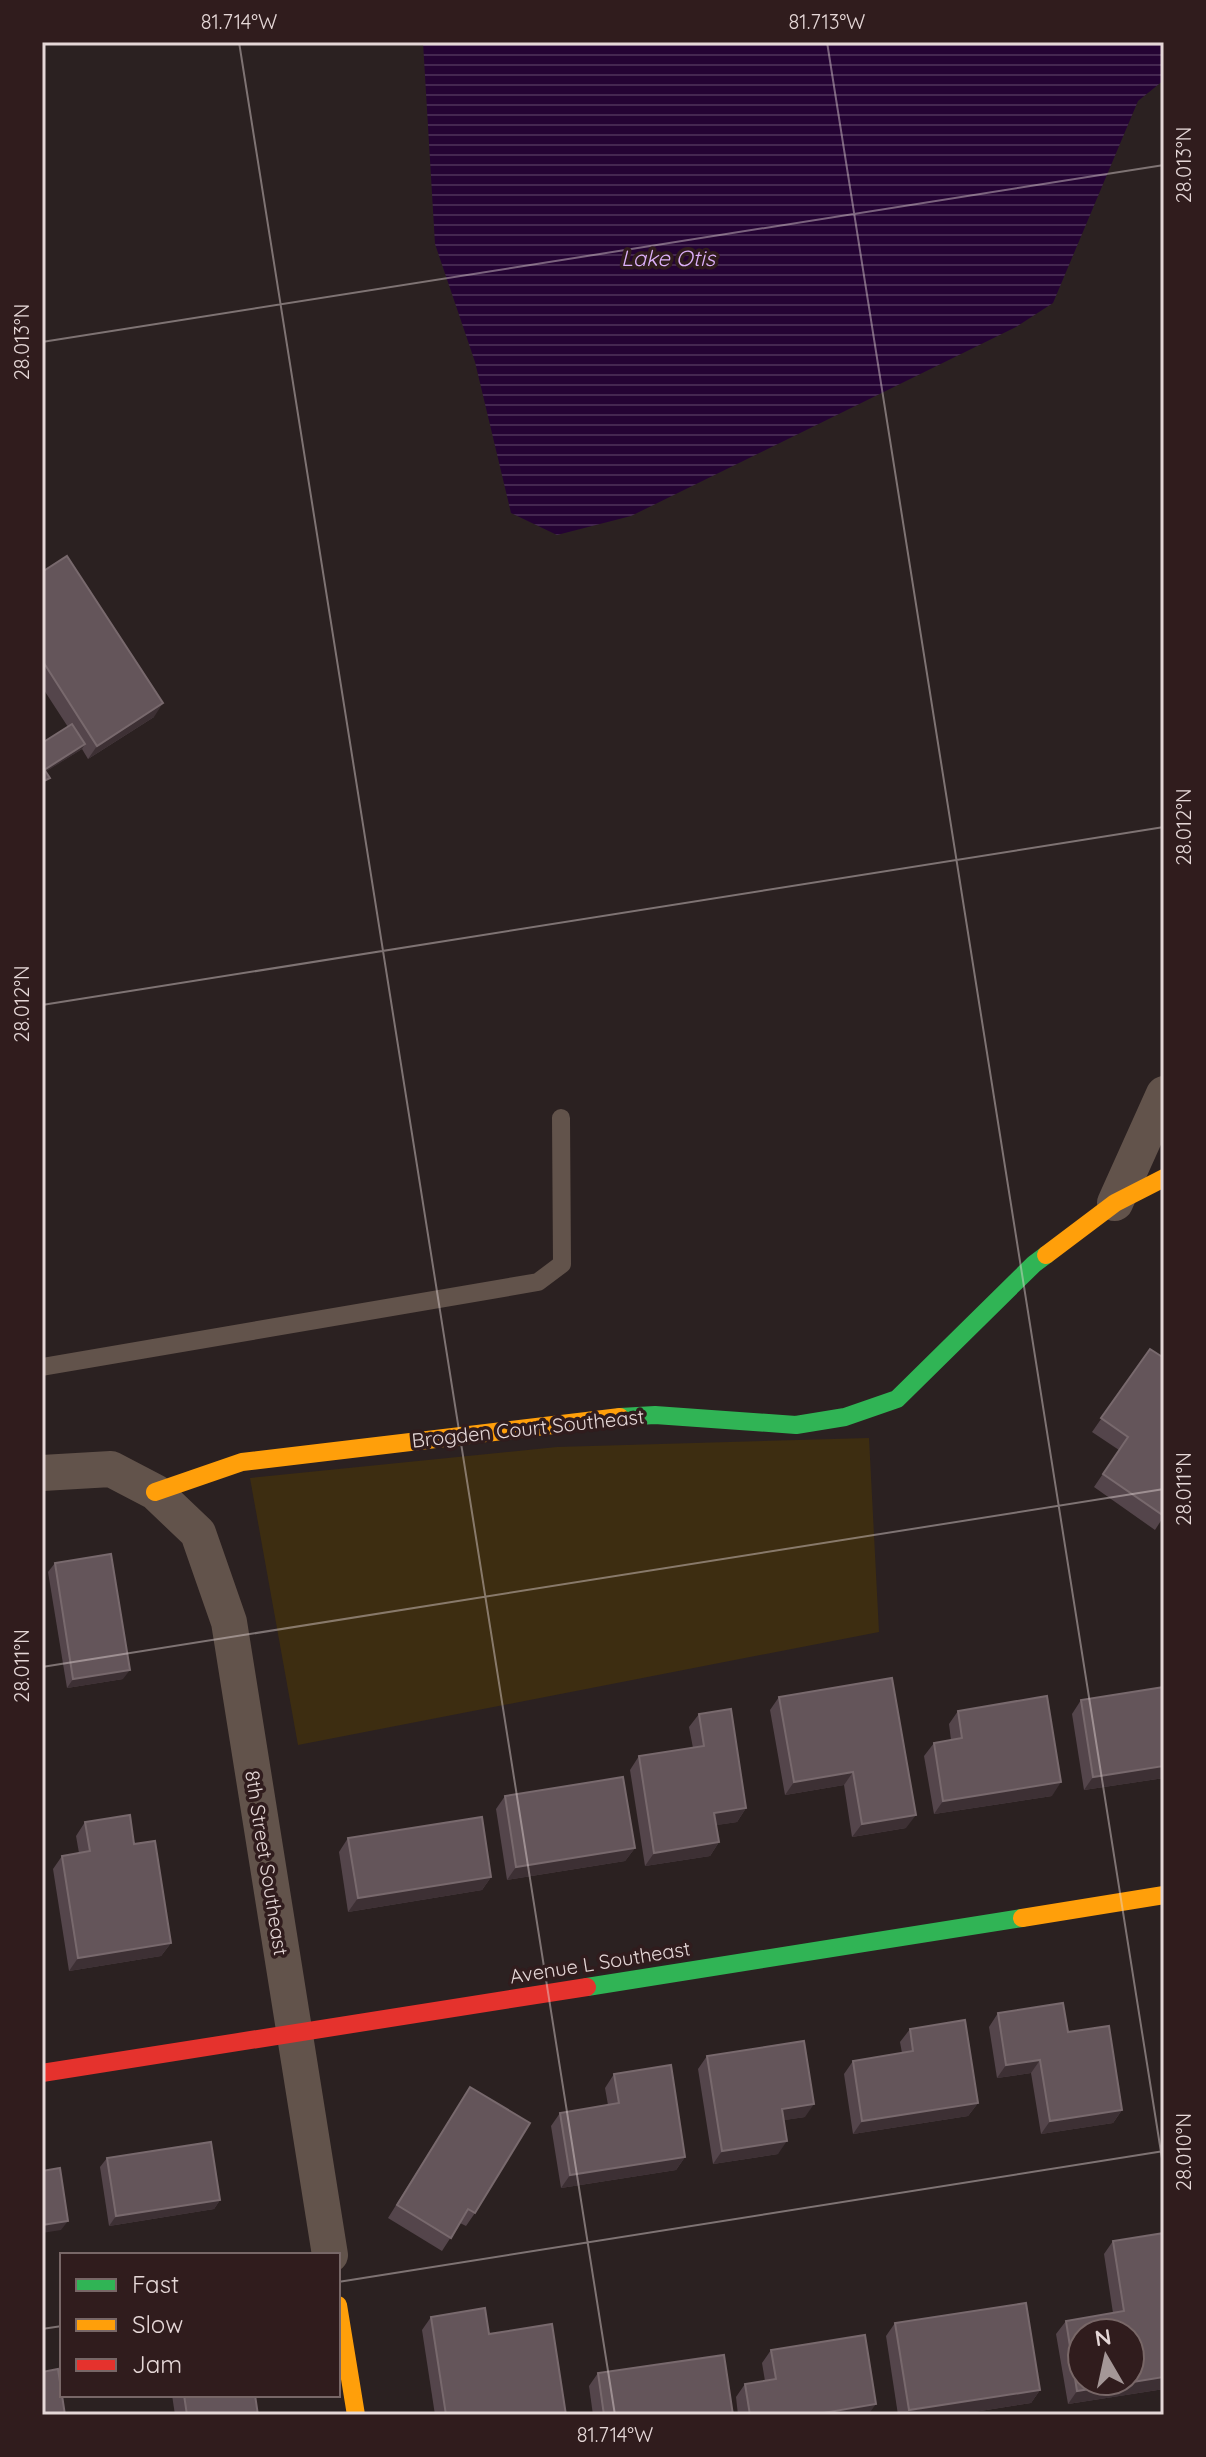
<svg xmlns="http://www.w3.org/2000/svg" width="1206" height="2457" font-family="Quicksand,sans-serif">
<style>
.green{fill:#3d2d11}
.water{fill:url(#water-rules)}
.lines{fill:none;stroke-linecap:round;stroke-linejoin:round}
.lane{stroke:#62534b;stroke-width:18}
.street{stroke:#62534b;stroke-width:36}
.fast{stroke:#30b455;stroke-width:18}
.slow{stroke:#ff9f0a;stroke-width:18}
.jam{stroke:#e5322d;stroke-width:18}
.wall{fill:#54454b}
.shaded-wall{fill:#3d3034}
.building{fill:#64555a;stroke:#78696d;stroke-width:2;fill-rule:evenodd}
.ticks{fill:none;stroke:#e5d7d7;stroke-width:2;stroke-opacity:0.45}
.labels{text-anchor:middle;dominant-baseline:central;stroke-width:7;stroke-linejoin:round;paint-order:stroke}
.street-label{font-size:20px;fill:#e5d7d7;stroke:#301c1d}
.water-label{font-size:22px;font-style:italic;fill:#dcb0f8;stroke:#301c1d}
.neatline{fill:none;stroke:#e5d7d7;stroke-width:3}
.ticks-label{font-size:20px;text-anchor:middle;fill:#e5d7d7}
</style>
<defs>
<pattern id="water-rules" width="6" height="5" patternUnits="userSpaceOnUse" patternTransform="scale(2)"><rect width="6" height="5" fill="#240333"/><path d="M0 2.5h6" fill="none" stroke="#442750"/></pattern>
</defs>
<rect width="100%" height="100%" fill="#2b2121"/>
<!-- green -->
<path class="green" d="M869 1438 879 1632 298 1745 250 1478 557 1447Z"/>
<!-- water -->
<path class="water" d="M423 42H1164V80L1138 101 1053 303 1016 327 631 516 557 535 511 513 475 362 435 244Z"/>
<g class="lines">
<!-- lane -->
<path class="lane" d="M42 1367 538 1282 562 1264 561 1118"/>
<!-- street -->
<g class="street">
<path d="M1115 1203 1164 1094"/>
<path d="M42 1473 111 1469 155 1492 198 1533 229 1622 330 2255"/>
</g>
<!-- fast -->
<g class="fast">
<path d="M620 1417 655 1415 796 1425 845 1417 897 1399 1034 1264 1046 1255"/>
<path d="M587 1987 1022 1918"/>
</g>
<!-- slow -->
<g class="slow">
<path d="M1046 1255 1115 1203 1164 1178"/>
<path d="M155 1492 242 1462 620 1417"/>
<path d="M1022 1918 1164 1895"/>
<path d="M338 2305 356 2415"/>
</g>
<!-- jam -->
<path class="jam" d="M42 2073 587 1987"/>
</g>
<!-- wall -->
<g class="wall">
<path d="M42 572 154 717 88 759 82 749 46 771 42 743 68 727 42 687Z"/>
<path d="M1150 1349 1164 1516 1155 1530 1094 1487 1119 1450 1092 1432Z"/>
<path d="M55 1563 123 1679 67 1688 48 1572Z"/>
<path d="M892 1678 906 1828 852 1837 844 1785 785 1795 770 1710 779 1697Z"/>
<path d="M1164 1687V1778L1084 1790 1072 1714 1081 1700Z"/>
<path d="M958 1711 1052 1796 934 1814 924 1756 934 1743 951 1740 949 1724Z"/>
<path d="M699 1714 746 1808 737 1822 716 1825 719 1842 710 1856 645 1866 630 1770 639 1756 693 1748 689 1727Z"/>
<path d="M505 1796 635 1848 625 1861 507 1880 496 1809Z"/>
<path d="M85 1822 134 1844 171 1943 161 1956 69 1971 53 1869 62 1856 79 1853 76 1836Z"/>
<path d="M348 1838 491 1877 482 1890 348 1912 339 1852Z"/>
<path d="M998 2013 1068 2032 1122 2110 1113 2123 1041 2134 1031 2073 997 2078 989 2027Z"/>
<path d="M910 2029 978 2103 968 2116 853 2134 844 2074 853 2061 902 2053 900 2042Z"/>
<path d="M707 2056 805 2117 784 2120 778 2154 713 2164 698 2069Z"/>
<path d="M614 2074 685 2157 676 2170 561 2188 551 2126 560 2113 608 2105 605 2088Z"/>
<path d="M470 2087 475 2213 466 2226 460 2223 442 2251 388 2218Z"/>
<path d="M107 2158 220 2200 214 2209 109 2226 100 2167Z"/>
<path d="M1113 2241 1164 2389 1068 2404 1056 2334 1066 2321 1113 2313 1104 2254Z"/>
<path d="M431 2317 489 2334 566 2415H435L422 2330Z"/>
<path d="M895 2323 1040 2390 1031 2403 955 2415H898L886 2336Z"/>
<path d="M771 2350 868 2415H738L736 2397 745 2384 765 2381 762 2363Z"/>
<path d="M598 2373 733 2415H593L589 2386Z"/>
<path d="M172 2395H255L258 2415H175Z"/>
</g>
<!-- shaded-wall -->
<g class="shaded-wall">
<path d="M163 703 154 717 88 759 97 746Z"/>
<path d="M85 744 82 749 42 774V771Z"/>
<path d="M130 1670 123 1679 67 1688 73 1679Z"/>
<path d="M1164 1766V1778L1084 1790 1093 1777Z"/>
<path d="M853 1772 844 1785 785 1795 794 1782Z"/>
<path d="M1061 1782 1052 1796 934 1814 943 1801Z"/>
<path d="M746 1808 737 1822 705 1827 714 1813Z"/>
<path d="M916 1815 906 1828 852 1837 862 1824Z"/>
<path d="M719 1842 710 1856 645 1866 654 1853Z"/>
<path d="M635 1848 625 1861 507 1880 516 1867Z"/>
<path d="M491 1877 482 1890 348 1912 358 1898Z"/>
<path d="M171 1943 161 1956 69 1971 78 1958Z"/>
<path d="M1040 2060 1031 2073 997 2078 1006 2065Z"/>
<path d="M978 2103 968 2116 853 2134 862 2121Z"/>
<path d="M814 2104 805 2117 772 2122 782 2109Z"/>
<path d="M1122 2110 1113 2123 1041 2134 1050 2121Z"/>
<path d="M787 2141 778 2154 713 2164 722 2151Z"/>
<path d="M685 2157 676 2170 561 2188 570 2175Z"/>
<path d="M220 2200 214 2209 109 2226 116 2216Z"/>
<path d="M68 2221 61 2230 42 2233V2225Z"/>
<path d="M1164 2377V2389L1068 2404 1077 2391Z"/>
<path d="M1040 2390 1031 2403 955 2415H906L909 2410Z"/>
<path d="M876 2404 868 2415H816L817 2414Z"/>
</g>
<!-- building -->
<g class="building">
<path d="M67 556 163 703 97 746 42 660V572Z"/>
<path d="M72 724 85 744 44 770 42 766V743Z"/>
<path d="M42 766 50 778 42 782Z"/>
<path d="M1150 1349 1164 1358V1516L1103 1474 1128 1437 1101 1418Z"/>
<path d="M111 1554 130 1670 73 1679 55 1563Z"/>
<path d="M892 1678 916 1815 862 1824 853 1772 794 1782 779 1697Z"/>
<path d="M1164 1687V1766L1093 1777 1081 1700Z"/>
<path d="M1047 1696 1061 1782 943 1801 934 1743 962 1738 958 1711Z"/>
<path d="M731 1709 746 1808 714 1813 719 1842 654 1853 639 1756 704 1746 699 1714Z"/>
<path d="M623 1777 635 1848 516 1867 505 1796Z"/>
<path d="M130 1815 134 1844 155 1841 171 1943 78 1958 62 1856 90 1851 85 1822Z"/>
<path d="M482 1817 491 1877 358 1898 348 1838Z"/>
<path d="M1063 2003 1068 2032 1109 2026 1122 2110 1050 2121 1040 2060 1006 2065 998 2013Z"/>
<path d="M965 2020 978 2103 862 2121 853 2061 913 2051 910 2029Z"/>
<path d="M804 2041 814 2104 782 2109 787 2141 722 2151 707 2056Z"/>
<path d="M671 2065 685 2157 570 2175 560 2113 619 2103 614 2074Z"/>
<path d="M470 2087 530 2123 475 2213 468 2209 451 2238 397 2205Z"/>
<path d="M211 2142 220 2200 116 2216 107 2158Z"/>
<path d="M60 2168 68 2221 42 2225V2171Z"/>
<path d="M1164 2233V2377L1077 2391 1066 2321 1124 2311 1113 2241ZM1082 2333H1130V2381H1082Z"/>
<path d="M1026 2303 1040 2390 909 2410 895 2323Z"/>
<path d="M485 2308 489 2334 552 2324 566 2415H446L431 2317Z"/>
<path d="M865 2335 876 2404 817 2414V2415H750L745 2384 776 2379 771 2350Z"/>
<path d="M724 2355 733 2415H604L598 2373Z"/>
<path d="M58 2369 65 2415H42V2372Z"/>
<path d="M184 2395H255L258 2415H187Z"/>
</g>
<!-- ticks -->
<path class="ticks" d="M239 42 615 2415M827 42 1164 2171M42 342 1164 165M42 1005 1164 827M42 1667 1164 1489M338 2282 1164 2151M42 2329 62 2326"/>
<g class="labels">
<!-- street labels -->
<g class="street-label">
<text transform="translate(528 1428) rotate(-6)">Brogden Court Southeast</text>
<text transform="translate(267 1863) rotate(81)">8th Street Southeast</text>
<text transform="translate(600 1962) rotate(-9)">Avenue L Southeast</text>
</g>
<!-- water labels -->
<g class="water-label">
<text x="668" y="258">Lake Otis</text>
</g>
</g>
<!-- border -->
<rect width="1206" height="2457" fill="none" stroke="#301c1d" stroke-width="88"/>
<!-- legend -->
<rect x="60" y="2253" width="280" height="144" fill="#301c1d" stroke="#786767" stroke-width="2"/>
<rect x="76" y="2279" width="40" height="12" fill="#30b455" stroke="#786767" stroke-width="2"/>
<text x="132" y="2293" font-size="24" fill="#e5d7d7">Fast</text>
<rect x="76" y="2319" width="40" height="12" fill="#ff9f0a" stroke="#786767" stroke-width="2"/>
<text x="132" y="2333" font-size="24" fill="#e5d7d7">Slow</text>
<rect x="76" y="2359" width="40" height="12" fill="#e5322d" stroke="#786767" stroke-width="2"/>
<text x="132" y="2373" font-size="24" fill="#e5d7d7">Jam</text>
<!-- north arrow -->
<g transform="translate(1106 2357) rotate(351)"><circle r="38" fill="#301c1d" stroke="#786767" stroke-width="2"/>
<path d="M0-6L14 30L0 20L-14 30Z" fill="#a49797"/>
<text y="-12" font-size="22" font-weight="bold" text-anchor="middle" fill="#e5d7d7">N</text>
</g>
<rect x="44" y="44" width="1118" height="2369" class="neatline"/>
<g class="ticks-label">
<text x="239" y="29">81.714°W</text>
<text x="827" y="29">81.713°W</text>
<text transform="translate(1184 165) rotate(-90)" y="7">28.013°N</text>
<text transform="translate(22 342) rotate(-90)" y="7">28.013°N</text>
<text transform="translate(1184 827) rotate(-90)" y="7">28.012°N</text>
<text transform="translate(22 1004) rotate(-90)" y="7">28.012°N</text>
<text transform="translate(1184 1489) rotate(-90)" y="7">28.011°N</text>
<text transform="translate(22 1666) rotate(-90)" y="7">28.011°N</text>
<text transform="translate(1184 2152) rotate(-90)" y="7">28.010°N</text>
<text x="615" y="2442">81.714°W</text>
</g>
</svg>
